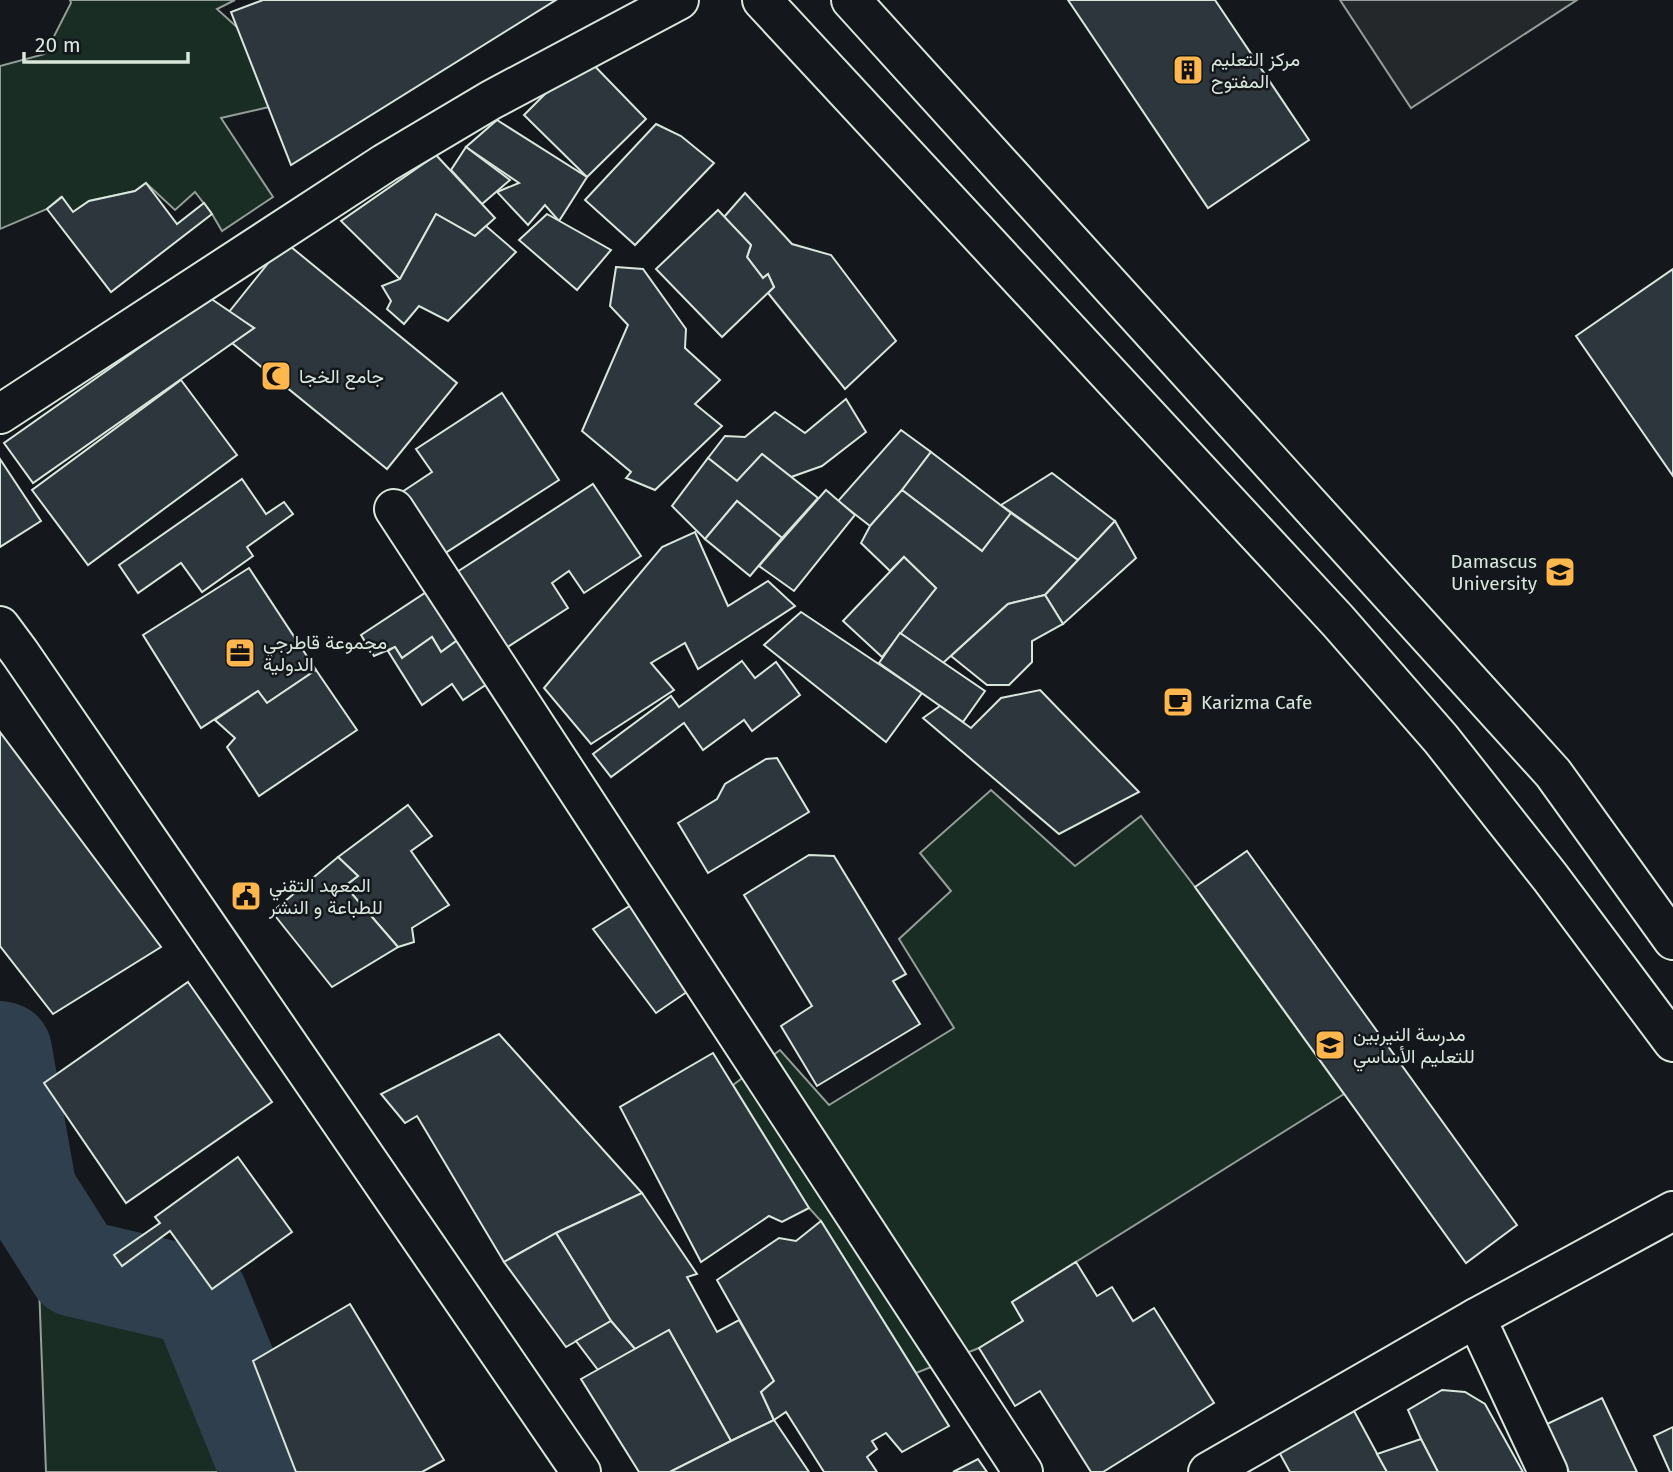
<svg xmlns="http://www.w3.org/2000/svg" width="1673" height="1472" font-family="'Fira Sans',Vazirmatn,sans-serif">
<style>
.green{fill:#1a2d24;stroke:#939e99;stroke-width:2}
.parking{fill:#24282b;stroke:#939e99;stroke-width:2}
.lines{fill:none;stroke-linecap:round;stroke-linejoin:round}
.river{stroke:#2f3f4d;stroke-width:98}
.building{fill:#2c363c;stroke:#d8e6dc;stroke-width:2}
.minor-casing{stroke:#d8e6dc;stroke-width:42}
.major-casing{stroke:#d8e6dc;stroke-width:42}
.minor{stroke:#14181c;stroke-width:38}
.major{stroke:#14181c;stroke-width:38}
.labels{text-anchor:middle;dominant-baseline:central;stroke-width:5;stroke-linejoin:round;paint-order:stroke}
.poi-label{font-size:19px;fill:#d8e6dc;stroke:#14181c;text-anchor:start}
</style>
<rect width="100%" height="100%" fill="#14181c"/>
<!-- green -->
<g class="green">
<path d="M70 0H235L217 9 238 28 269 107 221 118 273 197 222 231 212 214 195 192 175 210 146 183 135 191 89 201 73 212 61 197 47 209 0 229V66L45 54 71 3Z"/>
<path d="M991 790 1075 866 1141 816 1195 887 1344 1094 1012 1302 1023 1321 979 1348 916 1373 821 1221 809 1208 733 1085 780 1050 829 1105 954 1028 899 939 951 891 920 853Z"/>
<path d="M37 1232 72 1281 190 1309 258 1472H46Z"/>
</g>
<!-- parking -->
<path class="parking" d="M1340 0H1577L1411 108Z"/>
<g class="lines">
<!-- river -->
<path class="river" d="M0 1050 3 1051 28 1192 76 1268 199 1297 270 1472"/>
</g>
<!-- building -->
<g class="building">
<path d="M263 0H556L291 165 231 12Z"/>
<path d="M1068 0H1215L1309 140 1208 208Z"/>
<path d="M584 55 646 119 587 177 524 115Z"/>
<path d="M497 120 587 177 559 221 545 205 528 225 497 192 519 183 466 147Z"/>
<path d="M656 124 681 136 714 163 635 245 585 200Z"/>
<path d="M466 147 510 180 482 204 451 170Z"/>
<path d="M436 155 495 218 475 236 436 214 400 279 341 221Z"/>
<path d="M146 183 177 224 204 203 212 214 111 292 47 209 62 197 73 212 89 201 135 191Z"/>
<path d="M745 193 792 244 831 255 896 341 845 389 768 293 774 287 768 274 763 278 747 257 751 245 724 217Z"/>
<path d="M718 210 751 245 747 257 763 278 768 274 774 287 722 337 656 269Z"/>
<path d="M436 214 475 236 486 226 516 252 448 321 419 306 404 324 387 309 391 301 382 286 400 279Z"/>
<path d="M547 214 611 250 577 290 519 240Z"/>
<path d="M285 242 457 383 387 469 232 343 254 328 229 312Z"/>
<path d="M616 267 643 269 686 329 685 348 720 380 695 404 722 426 655 490 626 478 631 472 582 431 628 325 610 306Z"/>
<path d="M1673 269V476L1576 336Z"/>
<path d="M210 298 254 328 33 483 4 443Z"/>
<path d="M181 380 237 455 88 565 32 490Z"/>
<path d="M502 393 559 480 439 557 399 494 432 472 416 449Z"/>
<path d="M846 399 866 432 822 466 791 477 762 454 737 481 708 458 725 436 745 437 775 412 805 433Z"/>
<path d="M901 430 931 452 902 490 870 526 838 501Z"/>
<path d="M931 452 1011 513 982 551 902 490Z"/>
<path d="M762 454 818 498 782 538 737 501 705 539 672 506 708 458 737 481Z"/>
<path d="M0 459 41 521 0 547Z"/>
<path d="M1052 473 1115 521 1078 560 1001 505Z"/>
<path d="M242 479 266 514 284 502 293 514 247 547 253 556 202 592 181 563 138 593 119 565Z"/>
<path d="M593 484 641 556 584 593 569 571 552 583 568 608 506 648 457 572Z"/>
<path d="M826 490 855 515 794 591 759 566Z"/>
<path d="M902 490 982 551 1011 513 1078 560 1045 595 1008 604 943 663 900 633 936 588 904 557 890 571 861 543 870 526Z"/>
<path d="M737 501 782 538 750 576 705 539Z"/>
<path d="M1115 521 1136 558 1063 624 1045 595Z"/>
<path d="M695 532 728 606 768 581 795 606 698 669 685 643 651 663 674 690 591 744 544 688 662 547Z"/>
<path d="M904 557 936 588 882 657 843 621Z"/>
<path d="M249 568 316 670 267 703 258 691 201 728 143 635Z"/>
<path d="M434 587 466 634 441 652 432 637 402 658 395 647 374 656 361 635Z"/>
<path d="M1045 595 1063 624 1032 641V662L1009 685H987L951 656 1008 604Z"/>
<path d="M801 612 922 693 886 742 764 645Z"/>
<path d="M900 633 985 691 963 722 879 663Z"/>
<path d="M466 634 496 678 463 700 452 684 422 705 388 651 395 647 402 658 432 637 441 652Z"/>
<path d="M742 661 755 678 776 662 800 695 752 731 744 720 703 750 684 723 611 777 593 754 671 696 679 707Z"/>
<path d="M316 670 357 730 259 796 227 747 235 738 215 720 258 691 267 703Z"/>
<path d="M1040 690 1139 792 1059 834 923 718 940 706 971 728 1001 698Z"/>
<path d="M0 732 161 947 53 1014 0 946Z"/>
<path d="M777 758 809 812 708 873 678 823 717 799 725 784 766 759Z"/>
<path d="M408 805 432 836 411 851 449 905 412 928 414 942 398 947 345 886 358 876 338 857Z"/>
<path d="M1247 851 1517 1225 1466 1263 1195 887Z"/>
<path d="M809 855 834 856 906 974 893 981 920 1024 817 1086 781 1026 812 1006 744 895Z"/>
<path d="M338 857 358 876 345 886 398 947 332 987 272 912Z"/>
<path d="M644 897 697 985 656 1013 593 929Z"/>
<path d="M188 982 272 1102 126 1203 44 1083Z"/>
<path d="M499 1034 642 1193 556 1233 504 1262 417 1116 405 1123 381 1094Z"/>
<path d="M713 1053 809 1208 782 1222 769 1216 701 1262 620 1107Z"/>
<path d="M238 1157 292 1232 212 1289 170 1231 122 1266 114 1255 160 1223 155 1217Z"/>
<path d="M642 1193 697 1274 687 1277 717 1332 739 1320 774 1381 761 1392 774 1420 731 1441 669 1330 635 1349 611 1321 556 1233Z"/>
<path d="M821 1221 949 1426 902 1452 886 1433 872 1441 877 1449 867 1457 877 1472H824L786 1412 774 1420 761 1392 774 1381 717 1280 779 1238 796 1241Z"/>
<path d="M556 1233 611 1321 566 1347 504 1262Z"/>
<path d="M1076 1262 1097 1296 1112 1287 1133 1321 1154 1308 1214 1403 1103 1472H1091L1040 1391 1015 1406 979 1348 1023 1321 1012 1302Z"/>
<path d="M350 1304 444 1460 422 1472H296L253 1361Z"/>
<path d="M611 1321 635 1349 598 1370 576 1341Z"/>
<path d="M669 1330 731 1441 670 1472H639L581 1379Z"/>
<path d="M1442 1390 1465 1392 1485 1404 1523 1472H1438L1421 1439 1408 1410Z"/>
<path d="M1602 1398 1637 1472H1569L1547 1424Z"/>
<path d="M1354 1411 1387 1472H1290L1279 1452Z"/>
<path d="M774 1420 809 1472H670L731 1441Z"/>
<path d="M1673 1427V1472H1670L1654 1436Z"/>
<path d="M1421 1439 1438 1472H1387L1377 1454Z"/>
<path d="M978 1459 987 1472H953Z"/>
</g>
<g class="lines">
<!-- minor casing -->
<g class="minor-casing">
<g id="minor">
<path d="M0 414 385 163 491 100 679 0"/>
<path d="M394 509 1023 1472"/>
<path d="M0 626 20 653 581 1472"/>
<path d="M1476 1318 1548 1472"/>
<path d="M1208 1472 1476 1318 1673 1211"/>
</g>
</g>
<!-- major casing -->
<g class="major-casing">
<g id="major">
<path d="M762 0 1338 621 1441 739 1550 877 1673 1042"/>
<path d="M851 0 1553 773 1673 940"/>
</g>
</g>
<!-- minor -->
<use href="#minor" class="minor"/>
<!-- major -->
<use href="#major" class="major"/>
</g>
<!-- icons -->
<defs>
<g id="building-square" transform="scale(1.575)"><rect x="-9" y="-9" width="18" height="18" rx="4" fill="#ffb74d" stroke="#14181c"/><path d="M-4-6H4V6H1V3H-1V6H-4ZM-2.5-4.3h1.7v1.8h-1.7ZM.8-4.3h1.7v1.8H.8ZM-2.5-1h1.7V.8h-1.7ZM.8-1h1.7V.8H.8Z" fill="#111"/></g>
<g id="mosque-square" transform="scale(1.575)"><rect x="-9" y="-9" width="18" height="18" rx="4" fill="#ffb74d" stroke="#14181c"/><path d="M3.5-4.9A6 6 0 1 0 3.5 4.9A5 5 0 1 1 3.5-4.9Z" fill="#111"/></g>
<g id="university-square" transform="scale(1.575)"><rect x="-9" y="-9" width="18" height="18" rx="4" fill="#ffb74d" stroke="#14181c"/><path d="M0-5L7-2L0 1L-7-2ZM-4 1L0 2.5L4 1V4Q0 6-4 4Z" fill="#111"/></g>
<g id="office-square" transform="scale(1.575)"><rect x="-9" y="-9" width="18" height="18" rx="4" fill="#ffb74d" stroke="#14181c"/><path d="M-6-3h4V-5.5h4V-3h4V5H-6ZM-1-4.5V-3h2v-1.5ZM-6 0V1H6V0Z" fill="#111"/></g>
<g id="cafe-square" transform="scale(1.575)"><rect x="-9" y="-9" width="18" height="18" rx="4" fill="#ffb74d" stroke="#14181c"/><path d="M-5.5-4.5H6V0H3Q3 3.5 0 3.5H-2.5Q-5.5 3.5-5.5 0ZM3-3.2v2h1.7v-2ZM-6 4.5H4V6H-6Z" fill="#111"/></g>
<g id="civic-square" transform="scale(1.575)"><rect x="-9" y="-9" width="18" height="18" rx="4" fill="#ffb74d" stroke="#14181c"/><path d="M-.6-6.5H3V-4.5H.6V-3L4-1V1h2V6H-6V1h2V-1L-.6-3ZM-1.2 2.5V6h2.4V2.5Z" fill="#111"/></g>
<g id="school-square" transform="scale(1.575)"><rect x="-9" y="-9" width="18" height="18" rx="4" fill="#ffb74d" stroke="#14181c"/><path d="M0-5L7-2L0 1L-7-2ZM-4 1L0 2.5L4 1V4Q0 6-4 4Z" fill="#111"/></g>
</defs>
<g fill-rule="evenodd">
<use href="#building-square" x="1188" y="70"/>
<use href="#mosque-square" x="276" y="376"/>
<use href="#university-square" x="1560" y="572"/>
<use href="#office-square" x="240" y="653"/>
<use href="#cafe-square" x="1178" y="702"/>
<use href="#civic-square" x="246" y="896"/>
<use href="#school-square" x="1330" y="1045"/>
</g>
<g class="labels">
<!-- poi labels -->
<g class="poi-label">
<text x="1211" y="59">مركز التعليم<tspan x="1211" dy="22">المفتوح</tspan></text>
<text x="299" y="376">جامع الخجا</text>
<text x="1537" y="561" text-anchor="end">Damascus<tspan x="1537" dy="22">University</tspan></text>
<text x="263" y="642">مجموعة قاطرجي<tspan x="263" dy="22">الدولية</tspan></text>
<text x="1201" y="702">Karizma Cafe</text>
<text x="269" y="885">المعهد التقني<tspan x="269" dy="22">للطباعة و النشر</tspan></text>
<text x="1353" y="1034">مدرسة النيربين<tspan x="1353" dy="22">للتعليم الأساسي</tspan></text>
</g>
</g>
<!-- scale -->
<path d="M24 52v10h164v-10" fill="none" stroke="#d8e6dc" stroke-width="3.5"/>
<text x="35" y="52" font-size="21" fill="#d8e6dc" stroke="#14181c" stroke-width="5" paint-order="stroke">20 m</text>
</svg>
